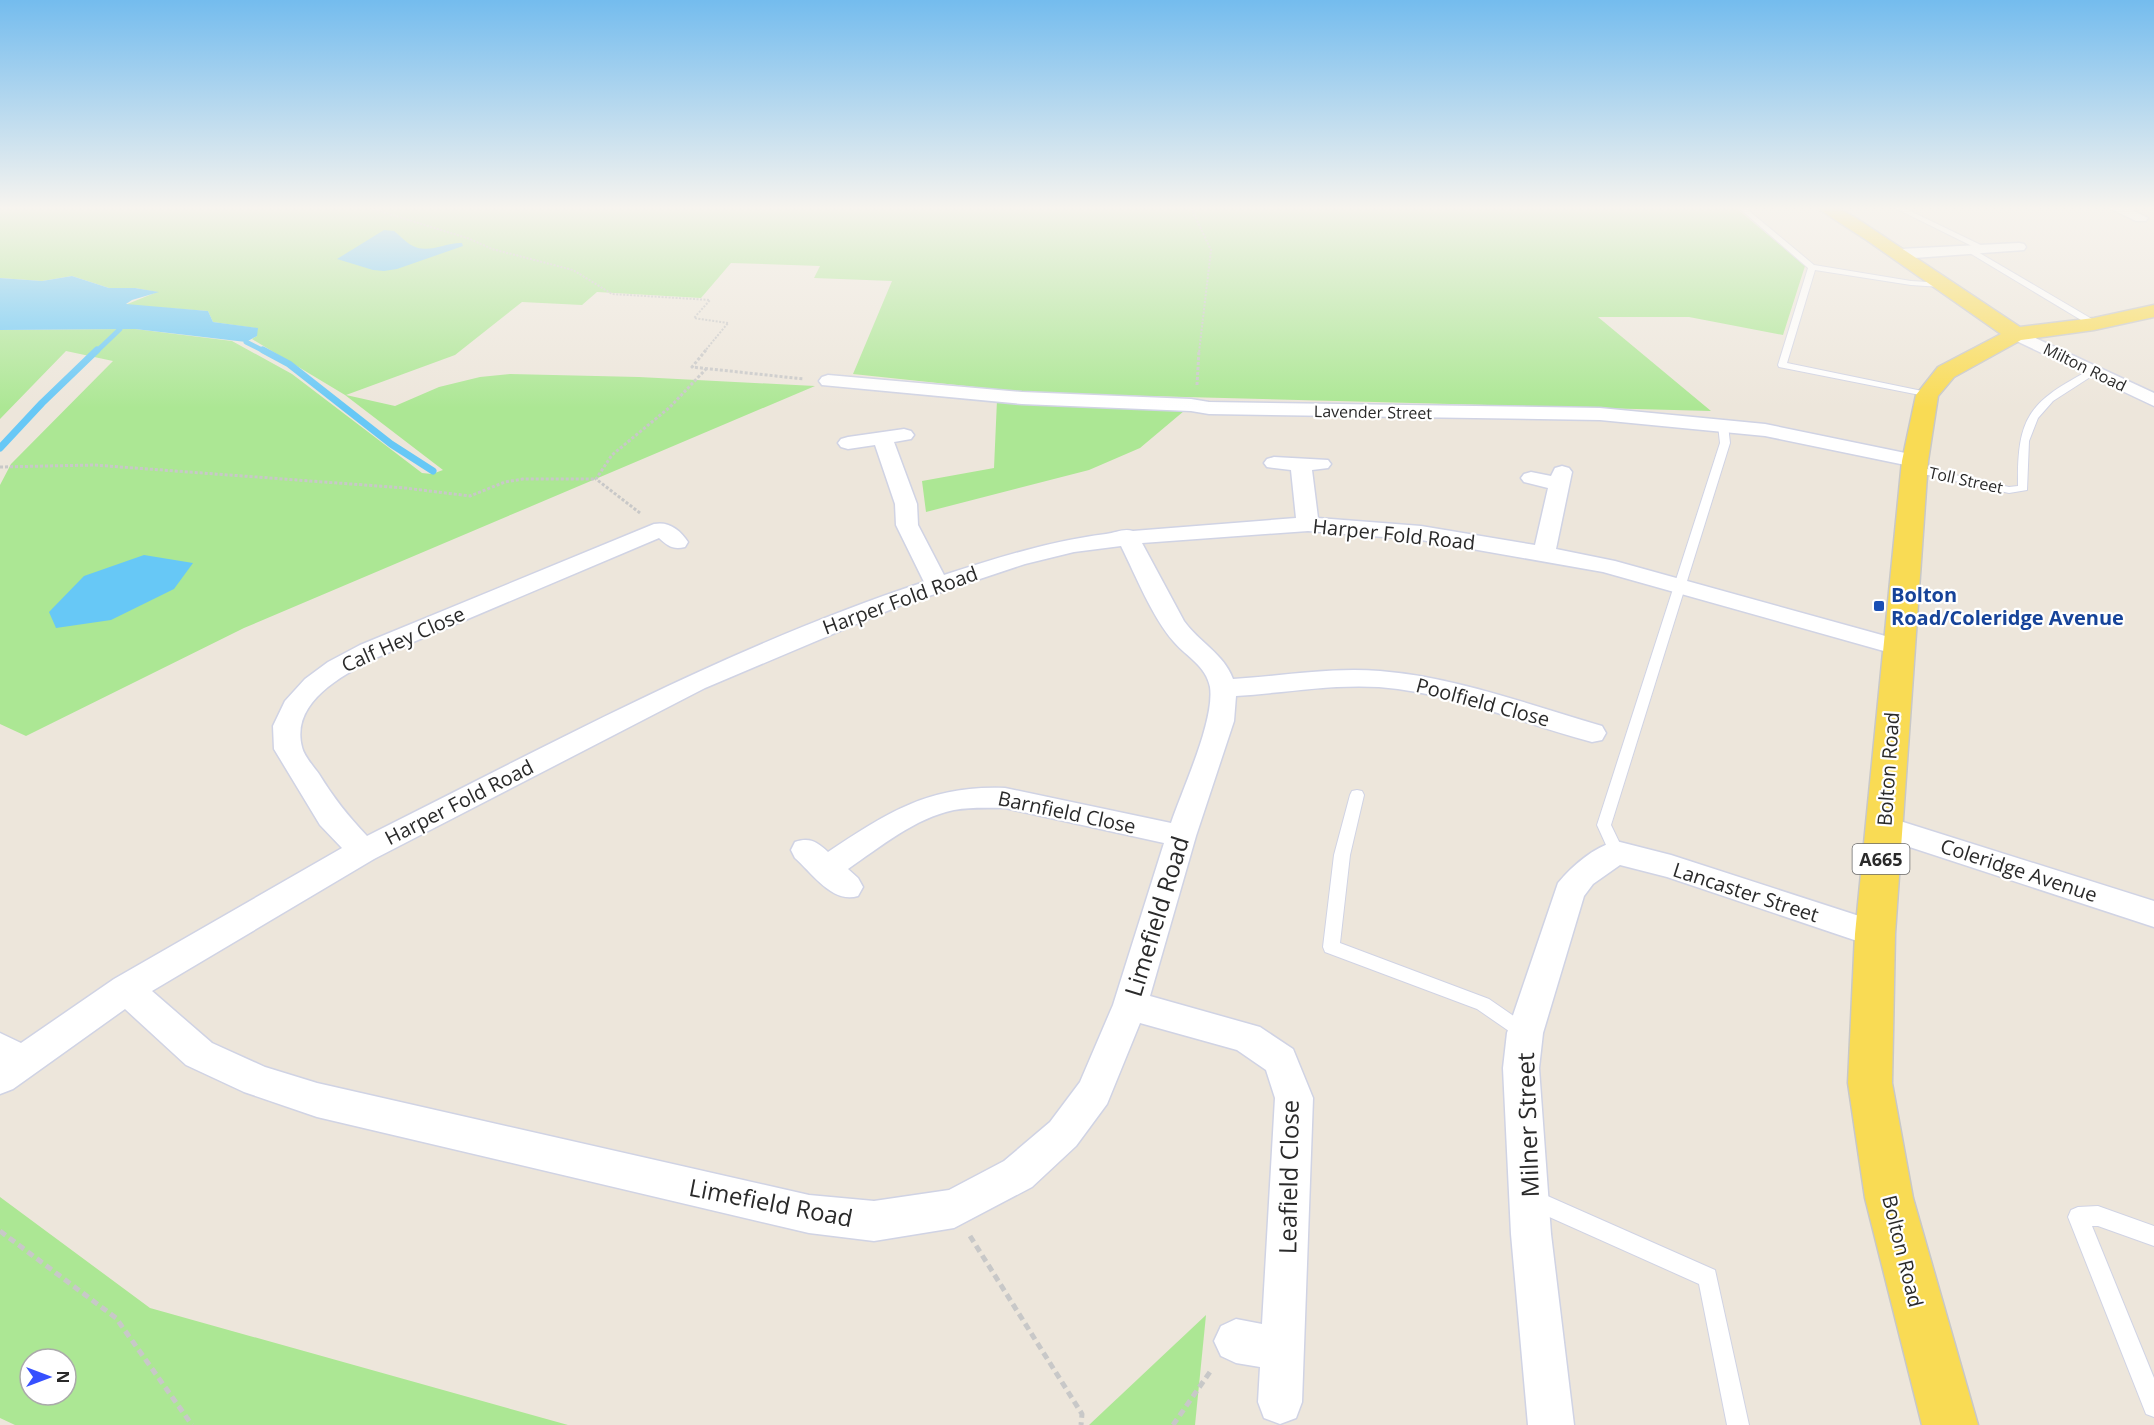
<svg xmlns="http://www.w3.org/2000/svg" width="2154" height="1425" font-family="'Open Sans',sans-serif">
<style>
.green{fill:#ace794;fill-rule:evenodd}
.water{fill:#67c8f6}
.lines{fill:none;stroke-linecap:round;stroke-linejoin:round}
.stream-far1{stroke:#67c8f6;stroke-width:5}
.stream{stroke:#67c8f6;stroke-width:7}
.lane-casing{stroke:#d0d3e4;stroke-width:2}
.street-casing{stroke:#d0d3e4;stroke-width:3}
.primary-casing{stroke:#c8c8c8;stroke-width:3}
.path-far2{stroke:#c8c8c8;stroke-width:2;stroke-dasharray:2 1.5;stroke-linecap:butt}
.path-far1{stroke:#c8c8c8;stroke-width:3;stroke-dasharray:3 2;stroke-linecap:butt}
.path{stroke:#c8c8c8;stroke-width:5;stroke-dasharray:7 4.5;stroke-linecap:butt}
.lane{fill:#fff;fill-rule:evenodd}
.street{fill:#fff;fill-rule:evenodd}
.primary{fill:#f9db54;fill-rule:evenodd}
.transit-dot{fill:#1a4fb4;stroke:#fff;stroke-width:2}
.labels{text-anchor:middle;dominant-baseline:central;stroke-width:4.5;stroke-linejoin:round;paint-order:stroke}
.far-street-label{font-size:16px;fill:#2a2a2a;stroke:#fff}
.shield{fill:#fff;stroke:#6a6a6a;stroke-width:1.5}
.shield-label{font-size:18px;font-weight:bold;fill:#2a2a2a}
.street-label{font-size:20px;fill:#2a2a2a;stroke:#fff}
.transit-label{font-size:20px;font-weight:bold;fill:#164399;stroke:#fff;text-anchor:start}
.near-street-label{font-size:24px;fill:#2a2a2a;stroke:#fff}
</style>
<rect width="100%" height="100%" fill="#ede6db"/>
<!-- green -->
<g class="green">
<path d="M0 208H1736L1805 266 1783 335 1689 317H1598L1711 411 1033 393 853 374 892 281 814 278 820 266 731 263 701 298 597 292 582 305 522 302 455 355 346 395 395 406 439 387 480 377 510 374 639 377 815 386 244 628 26 736 0 724V485L11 464 113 361 66 351 0 419V330L135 329 232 341 292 374 422 473 432 474 443 470 345 395 252 339 257 336 255 328 213 322 208 311 125 305 157 292 135 288H109L72 276 42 281 0 278Z"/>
<path d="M997 400 1055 405 1184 411 1140 448 1089 470 926 512 922 481 994 468Z"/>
<path d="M0 1197 150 1308 568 1425H15L0 1418ZM30 1359H66V1395H30Z"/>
<path d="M1206 1315 1195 1425H1089Z"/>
</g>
<!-- water -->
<g class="water">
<path d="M384 230 394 231C401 236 405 242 413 246 429 254 446 242 462 243L463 246 397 269 384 271 373 270 337 259Z"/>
<path d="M72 276 109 288H135L159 292 132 300 126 304 208 311 213 322 258 328 257 336 246 342 135 329 0 330V278L42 281Z"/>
<path d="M144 555 193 563 174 589 111 620 56 628 49 612 84 576Z"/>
</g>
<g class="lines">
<!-- stream-far1 -->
<g class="stream-far1">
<path d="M246 342 266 352"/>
<path d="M96 352 120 329"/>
</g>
<!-- stream -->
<g class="stream">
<path d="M263 350 289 364 391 444 433 471"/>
<path d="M0 448 42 403 97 350"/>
</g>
<!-- lane casing -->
<g class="lane-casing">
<g id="lane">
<path d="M1739 208H1751L1748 210 1814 265 1911 281 1944 283V287H1941L1911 285 1815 270 1787 363 1927 392 1930 393V397L1779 367 1778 365 1808 268Z"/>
<path d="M1895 208H1904L1987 248 1980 250Z"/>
<path d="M1971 248 2097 322 2098 324 2091 326 1968 252 1967 250Z"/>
<path d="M2090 370 2098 372 2053 401 2038 418 2029 441 2027 490 2009 493 1914 472 1909 469 1914 466 2009 487 2018 486C2017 417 2029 402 2090 370Z"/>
<path d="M1723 422 1728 425 1730 443 1611 825 1624 852 1621 856H1611L1597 825 1720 443 1718 425Z"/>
<path d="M1357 790 1362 791 1364 795 1350 855 1340 943 1489 999 1531 1028 1534 1033 1531 1038 1525 1041 1519 1038 1477 1009 1325 952 1323 947 1334 855 1350 795 1352 791Z"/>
<path d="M1534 1190 1715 1270 1749 1425H1727L1699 1284 1527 1207 1524 1200 1527 1193Z"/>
<path d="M2098 1206 2154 1226V1246L2098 1226H2092L2154 1378V1417L2146 1414 2068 1217 2071 1210 2078 1207Z"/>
</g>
</g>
<!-- street casing -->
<g class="street-casing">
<g id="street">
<path d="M2109 208H2128L2148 218 2146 221H2136Z"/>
<path d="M2019 243 2024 244 2026 247 2024 250 1900 259 1892 254 1900 249Z"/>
<path d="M2016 329 2154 393V406L2010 338 2007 334 2010 330Z"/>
<path d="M828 375 1022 392 1191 399 1209 402 1600 408 1765 424 1915 455 1922 457 1925 461 1922 465 1915 467 1765 436 1600 420 1209 414 1191 411 1022 404 822 385 819 381 822 377Z"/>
<path d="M904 429 911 431 914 435 911 439 894 442 917 504 918 525 944 575C997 558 1050 541 1106 534 1116 533 1123 528 1133 531L1296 518 1291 470 1267 467 1264 463 1267 459 1274 457 1328 460 1331 464 1328 468 1312 470 1318 518 1421 526 1535 545 1548 488 1524 482 1521 478 1524 474 1531 472 1551 476 1555 468 1562 466 1569 468 1572 472 1556 549 1615 561 1907 642 1911 647 1907 652 1898 655 1603 572 1421 540 1308 531 1142 543 1184 621C1199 642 1224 654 1233 679 1282 676 1331 667 1380 671 1456 677 1529 705 1602 726L1606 733 1602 740 1592 742C1521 723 1453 693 1379 687 1331 684 1284 693 1236 696L1234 721 1196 836 1150 996 1260 1027 1293 1049 1313 1098 1302 1402 1296 1418 1280 1424 1264 1418 1258 1402 1260 1367 1236 1363 1221 1356 1214 1341 1221 1326 1236 1319 1262 1324 1275 1098 1266 1070 1237 1050 1140 1023 1107 1104 1076 1146 1032 1187 954 1228 874 1241 809 1233 317 1117 244 1092 186 1065 125 1009 13 1089 0 1094V1033L21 1043 114 979 342 848 320 825 274 749 273 726 285 701 305 679 328 662 360 645 654 524C669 521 680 530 688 542L685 547C673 550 668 546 659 538L378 657C345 674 290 701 302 747 304 756 314 767 319 774 333 797 348 816 367 836 549 745 730 646 924 582L896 525 895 504 875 445 848 449 841 447 838 443 841 439 848 437ZM1121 546C1136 576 1152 617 1174 642 1187 657 1206 666 1210 687 1215 720 1182 790 1171 823L1005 788C930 785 888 812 828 852 817 842 810 837 795 842L791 850 795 858C813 874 833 904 858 896L863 887 858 878 848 869C880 847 915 818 954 810 971 807 988 808 1005 808L1164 843 1113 1005 1080 1082 1050 1122 1004 1161 949 1190 874 1201 809 1195 317 1083 265 1067 212 1043 152 991 374 859 705 688 899 606 1025 564 1074 552Z"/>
<path d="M1884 816 2154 901V927L1873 835 1869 827 1873 819Z"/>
<path d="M1616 841 1671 855 1887 925 1891 934 1887 943 1875 947 1667 877 1620 865 1593 884 1584 896 1543 1033 1539 1068 1551 1234 1574 1425H1528L1511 1234 1503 1068 1507 1033 1558 883C1573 865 1593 848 1616 841Z"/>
</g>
</g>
<!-- primary casing -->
<g class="primary-casing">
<path id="primary" d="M1817 208H1838L1856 218 2020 327 2094 318 2154 305V317L2094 330 2021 340 1954 377 1938 396 1928 461 1895 934 1892 1083 1913 1198 1978 1425H1922L1865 1198 1848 1083 1855 934 1902 461 1916 395 1938 367 2001 334 1868 241Z"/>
</g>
<!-- path-far2 -->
<g class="path-far2">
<path d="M370 208 470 239 492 249 573 270 612 294 710 300 694 318 728 323"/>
<path d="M1191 208 1211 250 1199 352"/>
<path d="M704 352 728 323"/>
</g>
<!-- path-far1 -->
<g class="path-far1">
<path d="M706 350 692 367 804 379"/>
<path d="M1197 385 1199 350"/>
<path d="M0 467 94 465 405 488 470 496 505 482 523 479H596"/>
<path d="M640 513 596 479 612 455 670 407 706 369"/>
</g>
<!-- path -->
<g class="path">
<path d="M0 1231 116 1318 192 1425"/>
<path d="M970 1236 1082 1414 1081 1425"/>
<path d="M1173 1425 1212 1369"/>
</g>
<!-- lane -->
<use href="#lane" class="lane"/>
<!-- street -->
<use href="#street" class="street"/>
<!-- primary -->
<use href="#primary" class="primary"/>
</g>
<!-- sky -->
<linearGradient id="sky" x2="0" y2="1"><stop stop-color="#74bcee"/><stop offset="0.51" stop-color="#f7f4ef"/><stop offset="1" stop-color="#f7f4ef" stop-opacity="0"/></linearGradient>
<rect width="2154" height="408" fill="url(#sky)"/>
<!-- markers -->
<rect class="transit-dot" x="1873" y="600" width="12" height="12" rx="3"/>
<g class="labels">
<!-- far-street labels -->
<g class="far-street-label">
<text transform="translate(2085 367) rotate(26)">Milton Road</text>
<text transform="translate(1373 412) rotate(1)">Lavender Street</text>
<text transform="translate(1966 480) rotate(12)">Toll Street</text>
</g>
<!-- shield labels -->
<rect class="shield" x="1852.5" y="844" width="57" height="30" rx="4.5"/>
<g class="shield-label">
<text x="1881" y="859">A665</text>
</g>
<!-- street labels -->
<g class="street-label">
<text transform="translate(1394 534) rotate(6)">Harper Fold Road</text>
<text transform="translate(900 600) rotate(-20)">Harper Fold Road</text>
<text transform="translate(403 639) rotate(-24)">Calf Hey Close</text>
<text transform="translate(1483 702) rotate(15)">Poolfield Close</text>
<text transform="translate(1888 769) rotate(-86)">Bolton Road</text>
<text transform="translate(459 802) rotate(-27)">Harper Fold Road</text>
<text transform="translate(1067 812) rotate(12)">Barnfield Close</text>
<text transform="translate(2019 870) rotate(18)">Coleridge Avenue</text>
<text transform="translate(1746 892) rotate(18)">Lancaster Street</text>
<text transform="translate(1903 1251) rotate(76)">Bolton Road</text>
</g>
<!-- transit labels -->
<g class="transit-label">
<text x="1891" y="594">Bolton<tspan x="1891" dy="23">Road/Coleridge Avenue</tspan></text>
</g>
<!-- near-street labels -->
<g class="near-street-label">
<text transform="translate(1156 916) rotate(-73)">Limefield Road</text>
<text transform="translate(1527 1125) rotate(-92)">Milner Street</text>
<text transform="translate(1288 1177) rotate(-89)">Leafield Close</text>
<text transform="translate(771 1202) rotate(11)">Limefield Road</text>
</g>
</g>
<!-- north arrow -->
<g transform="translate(48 1377) rotate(90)"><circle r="28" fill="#ffffff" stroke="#aaaaaa" stroke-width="1.5"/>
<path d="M0-4.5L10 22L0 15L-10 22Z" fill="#3650ff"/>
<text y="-9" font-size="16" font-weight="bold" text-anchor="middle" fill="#2a2a2a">N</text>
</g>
</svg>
